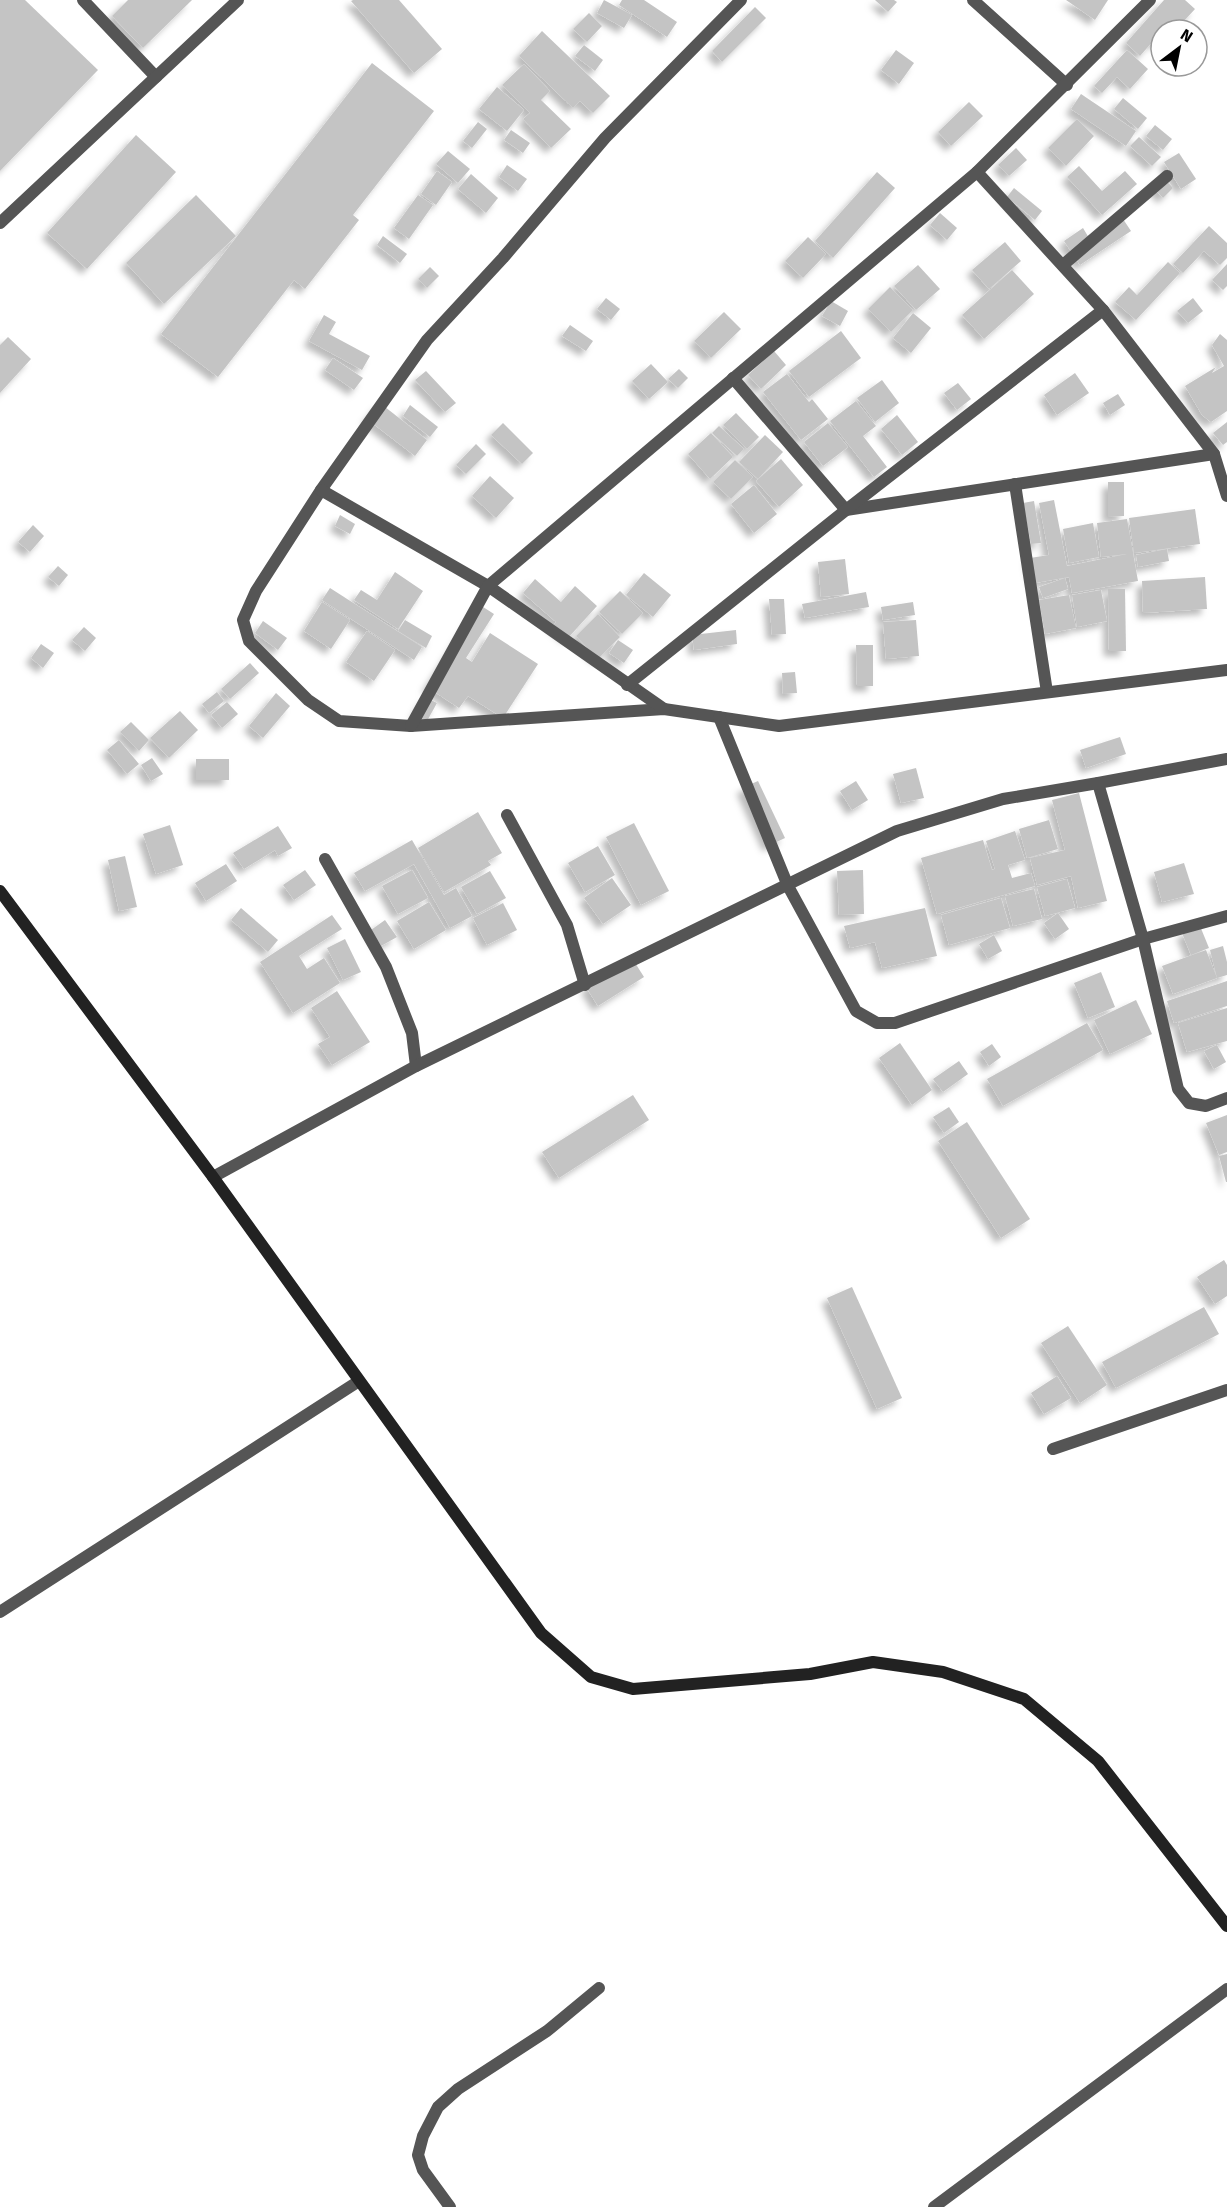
<svg xmlns="http://www.w3.org/2000/svg" width="1227" height="2207" font-family="'Fira Sans',sans-serif">
<style>
.building{fill:#c4c4c4;filter:url(#shadow)}
.lines{fill:none;stroke-linecap:round;stroke-linejoin:round}
.street{stroke:#555;stroke-width:12}
.secondary{stroke:#222;stroke-width:12}
</style>
<defs>
<filter id="shadow"><feDropShadow dx="-5.5" dy="5.5" stdDeviation="3" flood-color="#0004"/></filter>
</defs>
<rect width="100%" height="100%" fill="#fff"/>
<!-- building -->
<g class="building">
<path d="M0 0H25L98 70 0 171Z"/>
<path d="M128 0H192L143 48 112 16Z"/>
<path d="M353 0H399L442 49 414 73 351 1Z"/>
<path d="M604 0 632 15 624 28 597 13Z"/>
<path d="M622 0H644L677 22 667 37 619 5Z"/>
<path d="M875 0H894L897 2 888 12Z"/>
<path d="M1066 0H1108L1095 20Z"/>
<path d="M1164 0H1185L1195 9 1184 21 1194 30H1161V46L1154 40 1140 56 1126 43Z"/>
<path d="M755 7 766 18 722 62 712 51Z"/>
<path d="M589 13 602 26 587 42 573 29Z"/>
<path d="M542 31 610 96 593 113 580 101 573 108 519 56Z"/>
<path d="M584 45 603 60 595 71 575 56Z"/>
<path d="M896 50 914 63 899 84 881 70Z"/>
<path d="M1127 50 1148 69 1130 89 1117 77 1102 93 1094 86Z"/>
<path d="M372 63 434 111 353 215 359 220 305 289 294 280 218 377 161 334Z"/>
<path d="M524 64 550 91 541 100 571 129 551 148 523 119 530 113 502 85Z"/>
<path d="M497 87 524 110 507 131 479 109Z"/>
<path d="M1081 94 1136 131 1126 146 1071 109Z"/>
<path d="M1123 98 1147 118 1138 129 1114 109Z"/>
<path d="M969 102 983 116 951 146 938 132Z"/>
<path d="M1077 119 1094 136 1066 166 1048 148Z"/>
<path d="M478 122 487 129 472 148 463 141Z"/>
<path d="M1155 125 1172 139 1163 150 1146 136Z"/>
<path d="M511 130 530 143 523 153 504 140Z"/>
<path d="M136 135 176 172 87 269 47 233Z"/>
<path d="M1139 137 1161 157 1152 166 1130 146Z"/>
<path d="M1016 148 1027 160 1009 176 998 165Z"/>
<path d="M448 151 470 169 458 183 436 164Z"/>
<path d="M1179 153 1196 179 1181 189 1164 162Z"/>
<path d="M507 165 527 179 518 191 499 177Z"/>
<path d="M1079 166 1102 191 1125 171 1137 184 1102 215 1067 177Z"/>
<path d="M437 171 452 182 436 205 421 194Z"/>
<path d="M877 172 895 188 833 258 815 241Z"/>
<path d="M471 174 498 198 486 213 458 189Z"/>
<path d="M1163 177 1173 188 1163 198 1153 187Z"/>
<path d="M1014 188 1042 211 1035 220 1007 197Z"/>
<path d="M196 195 236 236 164 304 126 263Z"/>
<path d="M418 195 433 205 409 239 394 228Z"/>
<path d="M940 213 957 228 947 240 930 225Z"/>
<path d="M1121 216 1131 231 1080 265 1064 241 1083 228 1089 238Z"/>
<path d="M1209 226 1227 243V258L1220 265 1204 251 1183 273 1173 264Z"/>
<path d="M383 236 407 254 400 263 377 245Z"/>
<path d="M808 237 826 254 803 278 785 261Z"/>
<path d="M1005 242 1021 261 989 289 972 270Z"/>
<path d="M1168 262 1180 273 1136 320 1115 302 1129 287 1137 295Z"/>
<path d="M1227 264V286L1223 290 1212 280Z"/>
<path d="M918 265 940 289 916 310 894 286Z"/>
<path d="M430 267 439 276 427 288 418 279Z"/>
<path d="M1012 270 1034 294 984 339 962 315Z"/>
<path d="M890 287 913 310 891 332 868 309Z"/>
<path d="M606 298 620 309 611 320 597 309Z"/>
<path d="M1193 298 1203 311 1188 323 1177 311Z"/>
<path d="M831 301 848 311 840 326 822 316Z"/>
<path d="M724 312 741 329 711 358 694 341Z"/>
<path d="M913 313 931 328 911 353 893 338Z"/>
<path d="M324 315 336 322 329 334 370 356 362 370 309 341Z"/>
<path d="M570 325 593 341 586 351 562 336Z"/>
<path d="M841 331 861 358 809 397 789 371Z"/>
<path d="M1220 334 1227 340V411L1211 422 1202 415 1185 386 1216 367 1212 373 1224 366 1212 345Z"/>
<path d="M8 337 31 359 0 393V345Z"/>
<path d="M774 351 786 365 761 389 748 375Z"/>
<path d="M333 358 363 378 354 390 325 370Z"/>
<path d="M651 364 668 382 649 399 632 381Z"/>
<path d="M679 369 688 378 678 388 668 379Z"/>
<path d="M426 371 456 403 445 412 415 380Z"/>
<path d="M1075 373 1089 393 1057 415 1044 395Z"/>
<path d="M787 374 809 402 812 399 828 419 801 440 763 392Z"/>
<path d="M882 380 899 403 875 422 857 398Z"/>
<path d="M958 383 971 399 957 410 944 393Z"/>
<path d="M1118 394 1125 405 1110 415 1103 403Z"/>
<path d="M856 401 876 426 863 436 887 467 874 477 830 421Z"/>
<path d="M380 403 427 440 415 456 367 419Z"/>
<path d="M410 405 438 427 430 437 403 416Z"/>
<path d="M736 413 759 437 747 449 723 425Z"/>
<path d="M897 415 918 442 902 455 881 429Z"/>
<path d="M1227 422V442L1223 445 1213 433Z"/>
<path d="M503 423 533 453 522 464 491 435Z"/>
<path d="M828 423 848 447 823 466 804 442Z"/>
<path d="M719 426 744 449 737 456 712 433Z"/>
<path d="M711 433 733 457 710 479 688 454Z"/>
<path d="M765 435 783 452 758 479 739 462Z"/>
<path d="M476 444 486 454 466 474 456 465Z"/>
<path d="M781 459 803 485 779 507 756 481Z"/>
<path d="M735 460 753 477 731 499 713 482Z"/>
<path d="M490 476 514 498 496 518 472 496Z"/>
<path d="M1108 482H1124V516L1108 517Z"/>
<path d="M754 485 777 514 754 533 731 504Z"/>
<path d="M1054 500 1067 566 1127 554 1101 557 1097 523 1127 519 1138 581 1072 593 1069 577 1035 583 1030 558 1049 555 1039 503Z"/>
<path d="M1034 501 1041 543 1031 544 1023 503Z"/>
<path d="M1195 509 1200 544 1134 553 1129 518Z"/>
<path d="M340 515 355 524 350 534 335 526Z"/>
<path d="M1093 523 1099 557 1069 563 1063 529Z"/>
<path d="M33 525 44 536 30 552 18 542Z"/>
<path d="M1167 549 1169 561 1138 567 1136 555Z"/>
<path d="M845 559 849 594 821 597 818 562Z"/>
<path d="M58 566 68 575 59 586 48 577Z"/>
<path d="M395 572 423 591 398 629 354 600 361 590 377 600Z"/>
<path d="M644 573 671 595 653 617 626 595Z"/>
<path d="M1205 577 1207 609 1143 613 1142 581Z"/>
<path d="M1065 578 1068 589 1043 598 1039 587Z"/>
<path d="M535 579 561 602 575 586 597 606 568 638 553 625 556 622 523 593Z"/>
<path d="M330 588 422 647 414 660 322 600Z"/>
<path d="M1108 589H1125L1126 651H1109Z"/>
<path d="M1101 590 1107 621 1077 627 1072 595Z"/>
<path d="M620 591 643 613 622 634 599 612Z"/>
<path d="M866 592 869 607 805 618 802 604Z"/>
<path d="M1069 595 1076 628 1045 634 1039 600Z"/>
<path d="M769 599H784L786 634 772 635Z"/>
<path d="M322 602 350 620 331 649 304 631Z"/>
<path d="M913 602 915 615 883 620 881 607Z"/>
<path d="M480 605 494 614 466 658 472 662 490 633 538 664 503 718 468 696 459 708 427 687Z"/>
<path d="M598 614 620 637 598 659 576 636Z"/>
<path d="M405 620 432 636 426 648 398 631Z"/>
<path d="M916 620 919 656 886 659 883 622Z"/>
<path d="M263 621 287 638 278 650 255 633Z"/>
<path d="M84 627 96 638 85 651 72 640Z"/>
<path d="M736 630 737 644 694 650 692 635Z"/>
<path d="M367 631 395 650 374 681 346 662Z"/>
<path d="M618 640 633 650 624 663 609 653Z"/>
<path d="M41 644 54 653 43 668 31 658Z"/>
<path d="M856 645H873V686H857Z"/>
<path d="M250 663 259 673 230 699 221 689Z"/>
<path d="M795 672 797 693 783 694 782 673Z"/>
<path d="M217 692 224 701 209 713 202 704Z"/>
<path d="M276 693 290 706 263 738 249 726Z"/>
<path d="M425 697 437 703 427 721 415 715Z"/>
<path d="M227 702 238 714 222 728 211 715Z"/>
<path d="M180 711 198 730 169 758 150 738Z"/>
<path d="M131 722 149 740 139 751 120 732Z"/>
<path d="M1120 737 1126 754 1086 768 1080 750Z"/>
<path d="M119 740 139 764 127 774 107 750Z"/>
<path d="M152 758 163 774 151 781 141 765Z"/>
<rect x="196" y="759" width="33" height="21"/>
<path d="M916 768 924 798 901 803 893 774Z"/>
<path d="M758 781 785 838 768 846 742 788Z"/>
<path d="M856 781 868 800 852 810 840 791Z"/>
<path d="M1079 793 1107 901 1078 908 1071 876 1037 885 1030 858 1065 850 1052 800Z"/>
<path d="M478 812 502 853 488 861 491 865 444 892 418 848Z"/>
<path d="M1049 820 1058 849 1027 858 1019 829Z"/>
<path d="M634 823 669 891 641 905 606 837Z"/>
<path d="M170 825 183 865 156 874 143 834Z"/>
<path d="M278 826 292 848 278 856 275 850 244 869 233 853Z"/>
<path d="M1015 831 1025 860 1008 865 1012 878 1031 873 1035 886 937 914 921 858 983 840 992 870 995 869 986 841Z"/>
<path d="M412 840 444 895 456 888 472 916 450 928 414 864 365 891 354 873Z"/>
<path d="M598 846 615 875 585 892 568 863Z"/>
<path d="M125 856 137 907 119 911 108 860Z"/>
<path d="M1184 863 1194 894 1162 902 1154 872Z"/>
<path d="M226 864 237 881 206 901 195 883Z"/>
<path d="M305 870 316 885 294 900 283 885Z"/>
<path d="M412 870 428 898 398 914 382 886Z"/>
<path d="M863 870 864 914 839 915 837 871Z"/>
<path d="M490 871 506 898 477 914 461 887Z"/>
<path d="M612 878 631 905 603 924 584 898Z"/>
<path d="M1067 879 1075 908 1045 916 1037 887Z"/>
<path d="M1034 889 1042 919 1013 926 1005 896Z"/>
<path d="M1001 898 1010 928 949 945 941 915Z"/>
<path d="M429 902 446 930 414 949 397 921Z"/>
<path d="M503 903 517 930 487 945 473 918Z"/>
<path d="M241 908 278 940 268 952 231 920Z"/>
<path d="M925 908 937 956 882 968 875 942 850 948 844 926Z"/>
<path d="M1058 913 1069 929 1055 939 1044 923Z"/>
<path d="M332 915 342 929 299 956 307 969 324 958 340 983 293 1013 260 962Z"/>
<path d="M385 920 397 937 381 946 371 930Z"/>
<path d="M1200 926 1209 948 1191 955 1182 933Z"/>
<path d="M994 935 1002 951 988 959 979 944Z"/>
<path d="M345 939 361 972 343 980 327 948Z"/>
<path d="M1223 946 1227 962V975L1217 978 1210 950Z"/>
<path d="M1206 950 1217 978 1173 994 1162 966Z"/>
<path d="M632 958 644 977 598 1006 586 987Z"/>
<path d="M1101 972 1115 1007 1088 1018 1074 983Z"/>
<path d="M1227 981V1006L1174 1023 1167 1001Z"/>
<path d="M337 991 370 1042 332 1065 318 1044 330 1037 311 1008Z"/>
<path d="M1136 1000 1152 1034 1110 1054 1094 1020Z"/>
<path d="M1227 1008V1041L1187 1052 1178 1023Z"/>
<path d="M1087 1023 1103 1050 1003 1106 987 1079Z"/>
<path d="M900 1043 932 1090 912 1105 879 1058Z"/>
<path d="M992 1044 1001 1057 989 1066 980 1052Z"/>
<path d="M1217 1045 1226 1062 1214 1069 1204 1051Z"/>
<path d="M959 1061 968 1074 943 1092 933 1079Z"/>
<path d="M633 1095 649 1120 559 1178 542 1152Z"/>
<path d="M949 1107 959 1122 944 1133 933 1117Z"/>
<path d="M1227 1115V1152L1219 1155 1206 1123Z"/>
<path d="M967 1122 1030 1219 1001 1238 938 1141Z"/>
<path d="M1227 1154V1182H1226L1219 1156Z"/>
<path d="M1224 1260 1227 1265V1296L1215 1304 1197 1277Z"/>
<path d="M852 1287 902 1398 877 1409 827 1298Z"/>
<path d="M1204 1307 1219 1334 1116 1388 1102 1362Z"/>
<path d="M1068 1326 1107 1385 1080 1403 1041 1343Z"/>
<path d="M1057 1376 1071 1398 1044 1414 1031 1393Z"/>
</g>
<g class="lines">
<!-- street -->
<g class="street">
<path d="M83 0 156 77"/>
<path d="M741 0 605 138 503 258 427 340 321 490 256 591 243 620 249 641 308 700 339 721 411 726 664 709 779 726 1227 670"/>
<path d="M973 0 1067 85"/>
<path d="M977 172 1103 310 1214 454 1227 496"/>
<path d="M0 223 238 0"/>
<path d="M1063 265 1167 176"/>
<path d="M733 378 846 510 1214 454"/>
<path d="M1015 484 1047 692"/>
<path d="M321 490 488 586 664 709"/>
<path d="M627 685 846 510 1103 310"/>
<path d="M719 717 788 886 856 1011 877 1023H895L1143 939 1227 916"/>
<path d="M411 726 488 586 977 172 1150 0"/>
<path d="M1098 783 1143 939 1178 1089 1189 1103 1206 1106 1227 1098"/>
<path d="M507 815 567 925 585 985"/>
<path d="M325 859 386 967 412 1033 416 1066"/>
<path d="M213 1177 416 1066 897 831 1003 799 1098 783 1227 759"/>
<path d="M1053 1449 1227 1390"/>
<path d="M0 1612 359 1381"/>
<path d="M450 2207 423 2170 418 2155 423 2136 438 2107 458 2089 547 2031 599 1988"/>
<path d="M934 2207 1227 1989"/>
</g>
<!-- secondary -->
<path class="secondary" d="M0 891 213 1177 541 1633 591 1677 633 1689 810 1674 873 1662 943 1672 1024 1699 1098 1761 1227 1926"/>
</g>
<!-- north arrow -->
<g transform="translate(1179 48) rotate(32)"><circle r="28" fill="#ffffff" stroke="#999999" stroke-width="1.5"/>
<path d="M0-4.5L10 22L0 15L-10 22Z" fill="#000000"/>
<text y="-9" font-size="16" font-weight="bold" text-anchor="middle" fill="#000000">N</text>
</g>
</svg>
